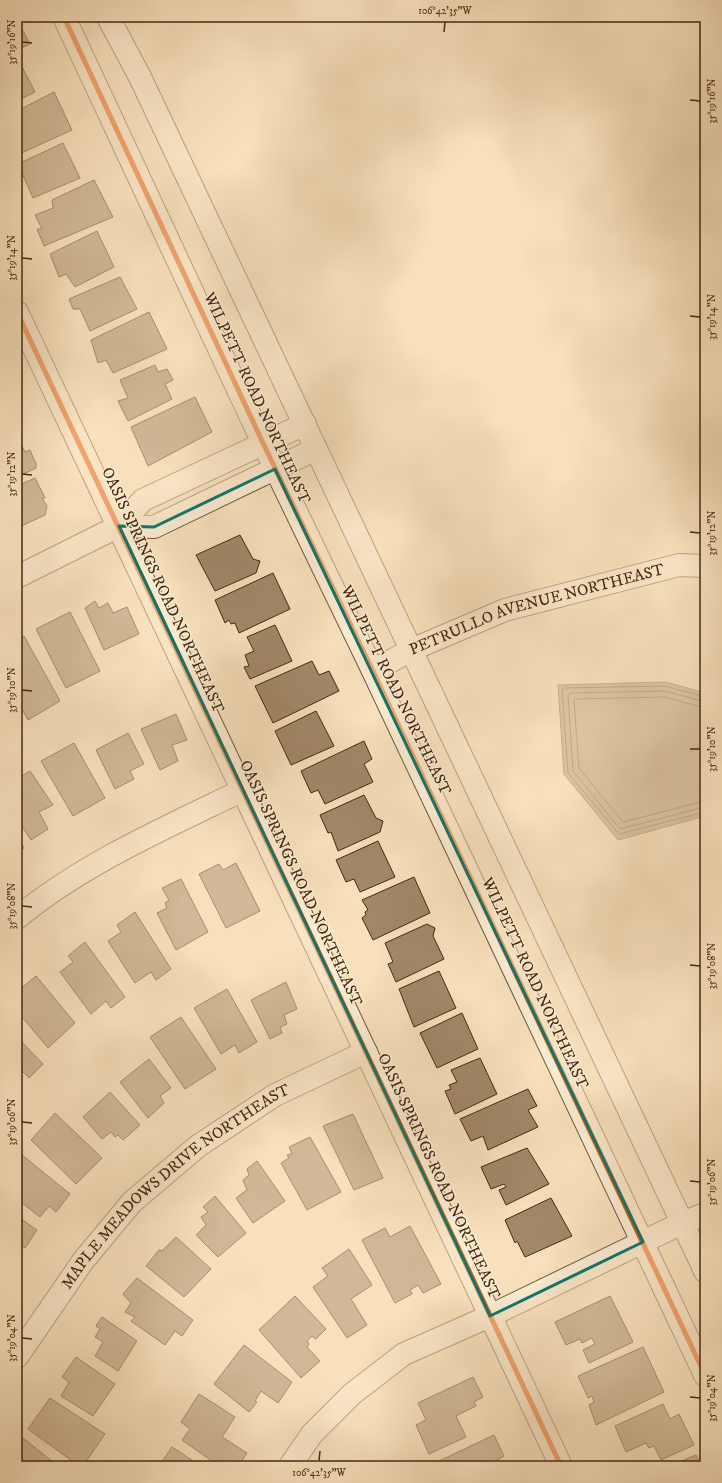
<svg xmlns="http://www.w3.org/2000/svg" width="722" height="1483" font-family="'IM FELL DW Pica',serif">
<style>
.water{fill:#bba281;stroke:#8b7253}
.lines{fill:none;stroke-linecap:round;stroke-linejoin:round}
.shore{stroke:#806648;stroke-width:1}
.building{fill:#a28869;stroke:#44290f}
.street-casing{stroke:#71573a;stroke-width:24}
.street{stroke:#faebd3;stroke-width:22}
.cycleway-casing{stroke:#faebd3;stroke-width:8}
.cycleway{stroke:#e8590c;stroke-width:5}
.marked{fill:none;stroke:#0f766e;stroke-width:3;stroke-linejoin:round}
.ticks{fill:none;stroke:#44290f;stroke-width:1.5}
.labels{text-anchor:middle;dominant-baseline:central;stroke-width:3;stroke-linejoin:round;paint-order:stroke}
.street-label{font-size:16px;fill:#44290f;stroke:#faebd3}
.neatline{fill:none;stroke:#44290f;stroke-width:1.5}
.ticks-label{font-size:10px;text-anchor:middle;fill:#44290f}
</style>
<rect width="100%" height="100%" fill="#f8e0bc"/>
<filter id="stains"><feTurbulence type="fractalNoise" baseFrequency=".005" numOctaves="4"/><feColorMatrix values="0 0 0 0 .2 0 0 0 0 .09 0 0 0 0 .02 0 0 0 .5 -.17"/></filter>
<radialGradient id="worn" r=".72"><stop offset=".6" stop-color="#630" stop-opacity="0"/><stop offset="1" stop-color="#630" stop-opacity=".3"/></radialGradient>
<!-- water -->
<path class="water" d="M666 682 705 693V816L618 840 564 774 558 685Z"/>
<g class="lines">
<!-- shore -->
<g class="shore">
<path d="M705 697 665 686 564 688 562 690 568 773 619 834 705 812"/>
<path d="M705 702 665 691 570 693 568 695 573 771 620 829 705 807"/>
<path d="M705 708 664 697 576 699 574 701 579 768 623 822 705 801"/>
</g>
</g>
<!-- building -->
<g class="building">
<path d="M17 20 30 44 17 50Z"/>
<path d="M17 57 35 92 17 101Z"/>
<path d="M54 92 72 130 17 155V111Z"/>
<path d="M63 143 80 178 33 198 18 164Z"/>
<path d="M94 180 113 217 44 246 37 229H42L35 215 53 208 52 200Z"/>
<path d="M97 231 114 267 75 287 66 274 59 277 50 254Z"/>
<path d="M120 277 137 309 90 331 80 309H73L69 299Z"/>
<path d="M149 312 167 349 113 373 106 360 98 363 91 340Z"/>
<path d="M155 365 158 372 167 369 173 380 165 384 172 399 128 421 118 401 128 398 120 380Z"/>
<path d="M195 397 212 432 148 466 131 427Z"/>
<path d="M20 442 25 452 30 450 36 464V468L17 477V443Z"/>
<path d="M35 478 45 498H42L47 506 45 515 17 528V486Z"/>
<path d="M240 535 253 559 260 561 256 573 215 591 196 555Z"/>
<path d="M273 573 290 609 239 633 235 623 231 624 229 620 225 623 215 600Z"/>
<path d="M95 601 99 608 108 603 113 613 127 607 139 634 104 650 85 608Z"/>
<path d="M70 612 100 671 66 688 36 629Z"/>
<path d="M275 625 292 661 250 679 244 667 249 666 245 655 254 651 247 637Z"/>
<path d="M24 636 60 701 28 720 17 700V641Z"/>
<path d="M312 661 319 675 329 671 339 691 273 723 255 686Z"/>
<path d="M316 711 334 746 291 765 275 731Z"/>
<path d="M176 714 187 740 172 745 178 761 160 770 141 729Z"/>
<path d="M128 733 144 764 130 771 134 779 115 789 96 750Z"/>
<path d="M364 741 372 759 364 764 373 782 325 804 318 790 311 793 301 771Z"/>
<path d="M74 743 105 798 73 816 41 761Z"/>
<path d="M30 771 53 805 39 812 48 829 31 840 17 819V779Z"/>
<path d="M364 795 376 818 383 821 380 832 338 851 331 832 328 833 320 815Z"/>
<path d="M17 838 24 848 17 853Z"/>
<path d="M378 841 395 877 360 892 354 879 346 882 336 860Z"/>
<path d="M236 863 260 911 226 928 199 874 219 864 223 870Z"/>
<path d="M414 877 430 913 373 940 362 918 366 915 365 912 368 910 362 900Z"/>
<path d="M181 879 208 932 176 950 157 913 167 908 165 903 169 900 162 888Z"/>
<path d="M135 912 171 969 156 980 151 972 135 983 108 941 121 932 117 925Z"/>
<path d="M427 924 435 928 433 936 444 959 396 982 388 964 393 962 385 943Z"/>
<path d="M85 942 125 997 111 1008 106 1001 91 1014 60 972 73 962 68 956Z"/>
<path d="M439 971 456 1008 414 1027 399 989Z"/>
<path d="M36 976 75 1023 48 1048 17 1011 19 990Z"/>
<path d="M286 982 297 1009 284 1015 287 1024 280 1027 282 1033 270 1039 251 1000Z"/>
<path d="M227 989 257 1042 239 1053 235 1045 221 1054 194 1008Z"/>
<path d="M462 1013 478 1049 437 1068 420 1033Z"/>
<path d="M181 1017 216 1069 185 1089 150 1037Z"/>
<path d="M17 1037 43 1064 29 1078 23 1072 17 1078Z"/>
<path d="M480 1058 497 1094 455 1114 445 1091 451 1089 449 1085 457 1082 451 1070Z"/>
<path d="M149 1059 171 1088 160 1096 164 1103 148 1118 120 1082Z"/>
<path d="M528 1089 537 1106 528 1110 538 1127 488 1150 483 1136 471 1141 460 1119Z"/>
<path d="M110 1092 140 1125 123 1140 118 1135 115 1137 111 1132 102 1139 83 1117Z"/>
<path d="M55 1113 102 1158 76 1184 31 1140Z"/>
<path d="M353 1114 383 1178 354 1190 323 1126Z"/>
<path d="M310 1137 341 1192 307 1210 281 1163 289 1158 287 1155 292 1154 289 1147Z"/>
<path d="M527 1148 549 1184 506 1205 499 1190 506 1187 504 1184 491 1189 481 1167Z"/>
<path d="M22 1155 70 1194 56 1212 49 1206 40 1217 17 1199V1161Z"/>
<path d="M257 1161 285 1201 253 1223 236 1198 247 1190 243 1180 249 1175 247 1169Z"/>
<path d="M215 1196 246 1233 218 1257 196 1235 206 1225 201 1217 208 1212 203 1207Z"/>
<path d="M551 1198 572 1236 525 1257 517 1241 515 1243 505 1220Z"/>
<path d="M17 1216 37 1230 25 1248 17 1243Z"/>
<path d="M410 1226 441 1284 423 1293 418 1285 410 1290 412 1294 395 1303 362 1240 385 1228 390 1237Z"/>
<path d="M176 1237 211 1269 184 1297 146 1266 159 1250 162 1251Z"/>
<path d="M349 1249 372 1285 351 1299 367 1325 347 1338 313 1287 328 1276 322 1268Z"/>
<path d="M137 1278 193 1320 182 1336 175 1331 165 1345 131 1321 135 1317 125 1312 131 1303 123 1294Z"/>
<path d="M295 1296 326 1329 316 1339 312 1336 307 1341 309 1344 307 1347 320 1361 301 1378 259 1330Z"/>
<path d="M610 1296 633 1342 589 1363 583 1350 595 1344 592 1338 582 1343 580 1339 566 1345 555 1322Z"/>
<path d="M102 1317 137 1341 118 1371 95 1356 103 1342 95 1337 100 1329 96 1326Z"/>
<path d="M244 1345 292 1382 278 1403 261 1391 255 1401 257 1402 249 1412 214 1384Z"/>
<path d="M643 1347 664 1392 596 1425 589 1405 594 1402 592 1396 588 1398 578 1376Z"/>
<path d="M76 1357 115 1384 93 1416 61 1396 69 1382 62 1377Z"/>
<path d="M473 1377 483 1397 474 1402 476 1406 456 1416 466 1437 429 1454 416 1425 426 1420 418 1403Z"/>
<path d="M199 1394 235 1417 222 1437 247 1453 238 1466H219L182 1440 190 1429 181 1422Z"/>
<path d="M50 1398 105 1434 83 1466H79L28 1429Z"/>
<path d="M663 1404 670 1419 679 1414 694 1445 661 1460 654 1446 649 1448 646 1443 626 1452 615 1426Z"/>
<path d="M494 1435 504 1456 496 1461 498 1464 492 1466H441L439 1461Z"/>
<path d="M23 1438 58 1466H17V1446Z"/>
<path d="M172 1447 201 1466H159Z"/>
<path d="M696 1455 702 1466H670Z"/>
</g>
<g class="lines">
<!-- street casing -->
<g class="street-casing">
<g id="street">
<path d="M64 17 263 443 373 671 705 1375"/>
<path d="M108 17 140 77 705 1271"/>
<path d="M17 312 561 1466"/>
<path d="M305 424 143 500 119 526 154 527 316 449"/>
<path d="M17 577 119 526"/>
<path id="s1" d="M373 671 411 650 505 610 679 565 705 566"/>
<path d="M17 918C84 863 165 828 243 790"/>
<path id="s2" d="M17 1357 83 1261 132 1202 198 1146 275 1095 366 1052"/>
<path d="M290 1466 312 1434 352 1394 404 1354 490 1316 682 1223 705 1214"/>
</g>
</g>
<!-- street -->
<use href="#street" class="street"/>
<!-- cycleway casing -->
<g class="cycleway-casing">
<g id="cycleway">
<path d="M64 17 263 443 373 671 705 1375"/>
<path d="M17 312 561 1466"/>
</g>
</g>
<!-- cycleway -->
<use href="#cycleway" class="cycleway"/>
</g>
<!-- marked area -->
<path d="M0 0H722V1483H0ZM275 469 643 1242 490 1316 119 526 154 527Z" fill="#f8e0bc" fill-opacity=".55" fill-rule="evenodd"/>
<path class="marked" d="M275 469 643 1242 490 1316 119 526 154 527Z"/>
<!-- ticks -->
<path class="ticks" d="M444 32 445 22M22 42 32 43M690 100 700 101M22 258 32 259M690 316 700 317M22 474 32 475M690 532 700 533M22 690 32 691M690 749H700M22 906 32 907M690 965 700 966M22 1122 32 1123M690 1181 700 1182M22 1338 32 1339M690 1397 700 1398M319 1461 320 1451"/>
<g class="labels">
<!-- street labels -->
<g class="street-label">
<text transform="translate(257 398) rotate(65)">WILPETT ROAD NORTHEAST</text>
<text transform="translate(163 590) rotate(65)">OASIS SPRINGS ROAD NORTHEAST</text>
<text stroke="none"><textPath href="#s1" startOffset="176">PETRULLO AVENUE NORTHEAST</textPath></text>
<text transform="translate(396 690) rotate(64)">WILPETT ROAD NORTHEAST</text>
<text transform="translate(301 883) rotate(65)">OASIS SPRINGS ROAD NORTHEAST</text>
<text transform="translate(535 983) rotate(65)">WILPETT ROAD NORTHEAST</text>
<text transform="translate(439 1176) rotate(65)">OASIS SPRINGS ROAD NORTHEAST</text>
<text stroke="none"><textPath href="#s2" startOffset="236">MAPLE MEADOWS DRIVE NORTHEAST</textPath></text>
</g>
</g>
<!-- margin -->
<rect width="722" height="1483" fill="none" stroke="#f8e0bc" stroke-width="44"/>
<rect x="22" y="22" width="678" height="1439" class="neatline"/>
<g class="ticks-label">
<text x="445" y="14">106°42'35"W</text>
<text transform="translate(11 42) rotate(-90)" y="4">35°19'16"N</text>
<text transform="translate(711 101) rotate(-90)" y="4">35°19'16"N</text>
<text transform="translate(11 258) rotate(-90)" y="4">35°19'14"N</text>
<text transform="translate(711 317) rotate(-90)" y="4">35°19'14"N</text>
<text transform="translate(11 474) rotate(-90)" y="4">35°19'12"N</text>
<text transform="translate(711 533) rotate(-90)" y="4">35°19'12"N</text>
<text transform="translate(11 690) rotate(-90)" y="4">35°19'10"N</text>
<text transform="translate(711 749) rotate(-90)" y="4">35°19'10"N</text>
<text transform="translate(11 906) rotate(-90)" y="4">35°19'08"N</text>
<text transform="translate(711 966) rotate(-90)" y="4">35°19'08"N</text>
<text transform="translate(11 1122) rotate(-90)" y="4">35°19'06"N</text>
<text transform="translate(711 1182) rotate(-90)" y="4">35°19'06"N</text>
<text transform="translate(11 1338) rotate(-90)" y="4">35°19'04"N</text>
<text transform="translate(711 1398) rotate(-90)" y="4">35°19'04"N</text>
<text x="319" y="1476">106°42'35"W</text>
</g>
<rect width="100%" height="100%" filter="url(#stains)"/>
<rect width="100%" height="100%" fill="url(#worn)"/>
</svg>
